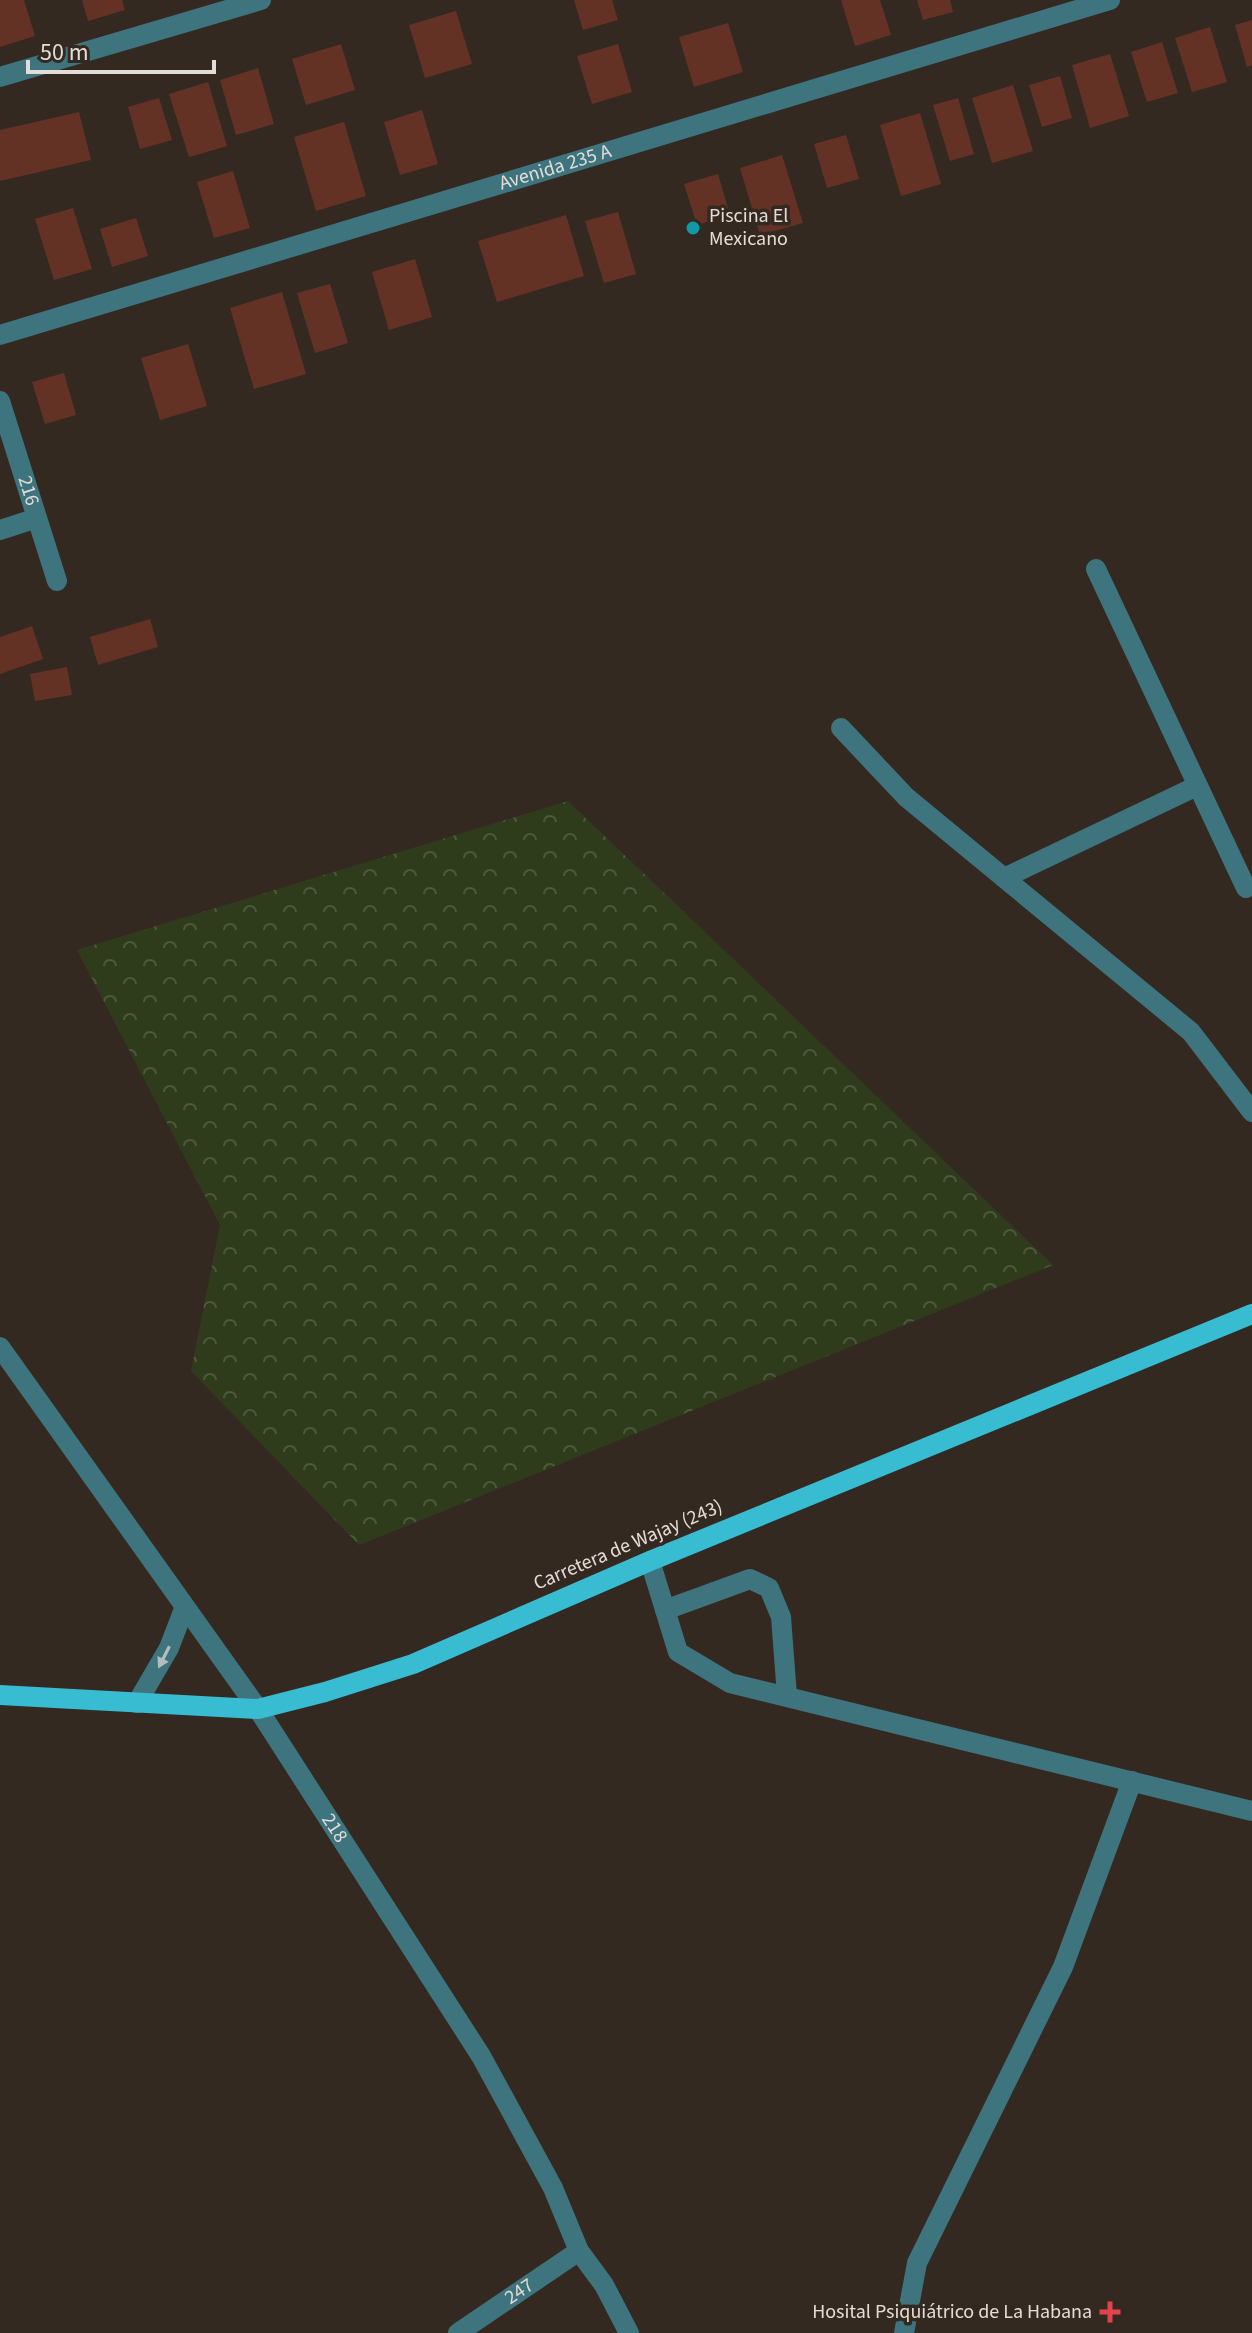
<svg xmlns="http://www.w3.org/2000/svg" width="1252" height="2333" font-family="'Source Sans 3',sans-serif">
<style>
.forest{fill:url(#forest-crowns)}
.building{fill:#633225}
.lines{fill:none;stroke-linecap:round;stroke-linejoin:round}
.minor{stroke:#3d747e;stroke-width:20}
.major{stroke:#37bcd2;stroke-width:20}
.oneway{fill:#b2bebc}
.culture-dot{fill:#0f9aa8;stroke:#342920;stroke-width:3}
.health-dot{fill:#e0444e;stroke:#342920;stroke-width:3}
.labels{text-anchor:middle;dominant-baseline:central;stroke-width:7;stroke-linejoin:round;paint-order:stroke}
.street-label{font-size:20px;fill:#e4ddd7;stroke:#342920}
.poi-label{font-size:20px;fill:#e4ddd7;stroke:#342920;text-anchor:start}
</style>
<defs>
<pattern id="forest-crowns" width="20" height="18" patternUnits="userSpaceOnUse" patternTransform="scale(2)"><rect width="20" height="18" fill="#2f3c1c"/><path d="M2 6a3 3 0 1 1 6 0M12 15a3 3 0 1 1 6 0" fill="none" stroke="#4d583c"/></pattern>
</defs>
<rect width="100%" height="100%" fill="#342920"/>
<!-- forest -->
<path class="forest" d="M568 801 1053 1265 359 1545 191 1371 220 1225 77 950Z"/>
<!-- building -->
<g class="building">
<path d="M0 0H24L35 36 0 47Z"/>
<path d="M82 0H122L125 10 88 21Z"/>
<path d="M574 0H612L618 20 583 30Z"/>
<path d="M841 0H880L891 35 855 46Z"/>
<path d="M917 0H950L953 12 923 20Z"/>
<path d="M456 11 472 64 425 78 409 25Z"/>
<path d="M1252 20V65L1247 67 1235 25Z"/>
<path d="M728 23 743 72 694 87 679 37Z"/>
<path d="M1210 27 1227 82 1192 92 1175 38Z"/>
<path d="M1162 42 1178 93 1147 102 1131 52Z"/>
<path d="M341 44 355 90 306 105 292 59Z"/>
<path d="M618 44 632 92 592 104 577 56Z"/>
<path d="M1110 54 1129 116 1090 128 1072 65Z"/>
<path d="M258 68 274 124 236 135 220 80Z"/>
<path d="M1060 76 1072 118 1042 127 1029 85Z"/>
<path d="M208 82 227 146 189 157 169 94Z"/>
<path d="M1013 85 1033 151 992 163 972 98Z"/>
<path d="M159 98 172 140 140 149 128 107Z"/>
<path d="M958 98 974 154 950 161 933 105Z"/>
<path d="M422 110 438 164 400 175 384 122Z"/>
<path d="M79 112 91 160 0 181V130Z"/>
<path d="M920 113 941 184 901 196 880 125Z"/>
<path d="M344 122 366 196 316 211 294 137Z"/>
<path d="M846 135 859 179 827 188 814 144Z"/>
<path d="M782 155 803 223 760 235 740 168Z"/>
<path d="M233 171 250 228 214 238 197 182Z"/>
<path d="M718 174 730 215 697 225 684 184Z"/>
<path d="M73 208 92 269 54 280 35 219Z"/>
<path d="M618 212 636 274 604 283 585 221Z"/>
<path d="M566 215 584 276 497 302 478 241Z"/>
<path d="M136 218 148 256 112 267 100 229Z"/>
<path d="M415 259 432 317 389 330 372 272Z"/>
<path d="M330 284 348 343 315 353 297 293Z"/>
<path d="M282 292 306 374 254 389 230 308Z"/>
<path d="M188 344 207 406 160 420 141 358Z"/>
<path d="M64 373 76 415 45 424 32 382Z"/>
<path d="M150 619 158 647 98 665 90 637Z"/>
<path d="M32 626 43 659 0 674V637Z"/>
<path d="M67 667 72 695 35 701 30 674Z"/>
</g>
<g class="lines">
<!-- minor -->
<g class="minor">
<path d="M0 77 261 0"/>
<path id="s1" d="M0 335 1110 0"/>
<path id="s2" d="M0 401 57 581"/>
<path d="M0 530 37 518"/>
<path d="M1096 569 1246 888"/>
<path d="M841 728 906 797 1191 1032 1252 1112"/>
<path d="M1004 878 1197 786"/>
<path id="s3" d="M0 1347 258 1709 481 2056 553 2188 579 2251 604 2285 629 2333"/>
<path d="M650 1561 678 1652 730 1683 1252 1811"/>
<path d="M665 1610 750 1579 769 1588 781 1617 787 1696"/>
<path d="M137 1703 169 1648 184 1609"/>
<path id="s4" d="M458 2333 579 2251"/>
<path d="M904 2333 917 2263 1063 1967 1132 1781"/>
</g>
<!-- major -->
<path class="major" d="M0 1695 258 1709 325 1692 413 1664 650 1561 1252 1314"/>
</g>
<!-- one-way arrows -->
<defs><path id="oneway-solid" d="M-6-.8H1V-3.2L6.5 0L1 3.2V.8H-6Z" transform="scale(2)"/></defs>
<use class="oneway" href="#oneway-solid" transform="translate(164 1657) rotate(117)"/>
<!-- markers -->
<circle class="culture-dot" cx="693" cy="228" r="8"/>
<path class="health-dot" d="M1106 2300h8v8h8v8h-8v8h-8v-8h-8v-8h8z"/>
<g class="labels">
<!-- street labels -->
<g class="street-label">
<text stroke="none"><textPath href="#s1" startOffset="580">Avenida 235 A</textPath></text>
<text stroke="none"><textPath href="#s2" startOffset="94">216</textPath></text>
<text transform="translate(628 1545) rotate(-23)">Carretera de Wajay (243)</text>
<text stroke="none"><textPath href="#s3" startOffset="586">218</textPath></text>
<text stroke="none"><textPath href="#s4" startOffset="74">247</textPath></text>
</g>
<!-- poi labels -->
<g class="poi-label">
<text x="709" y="216">Piscina El<tspan x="709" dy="23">Mexicano</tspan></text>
<text x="1092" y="2312" text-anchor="end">Hosital Psiquiátrico de La Habana</text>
</g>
</g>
<!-- scale -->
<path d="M28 60v12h186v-12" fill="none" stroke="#e4ddd7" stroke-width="4"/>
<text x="40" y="60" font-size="24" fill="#e4ddd7" stroke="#342920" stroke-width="6" paint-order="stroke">50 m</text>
</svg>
